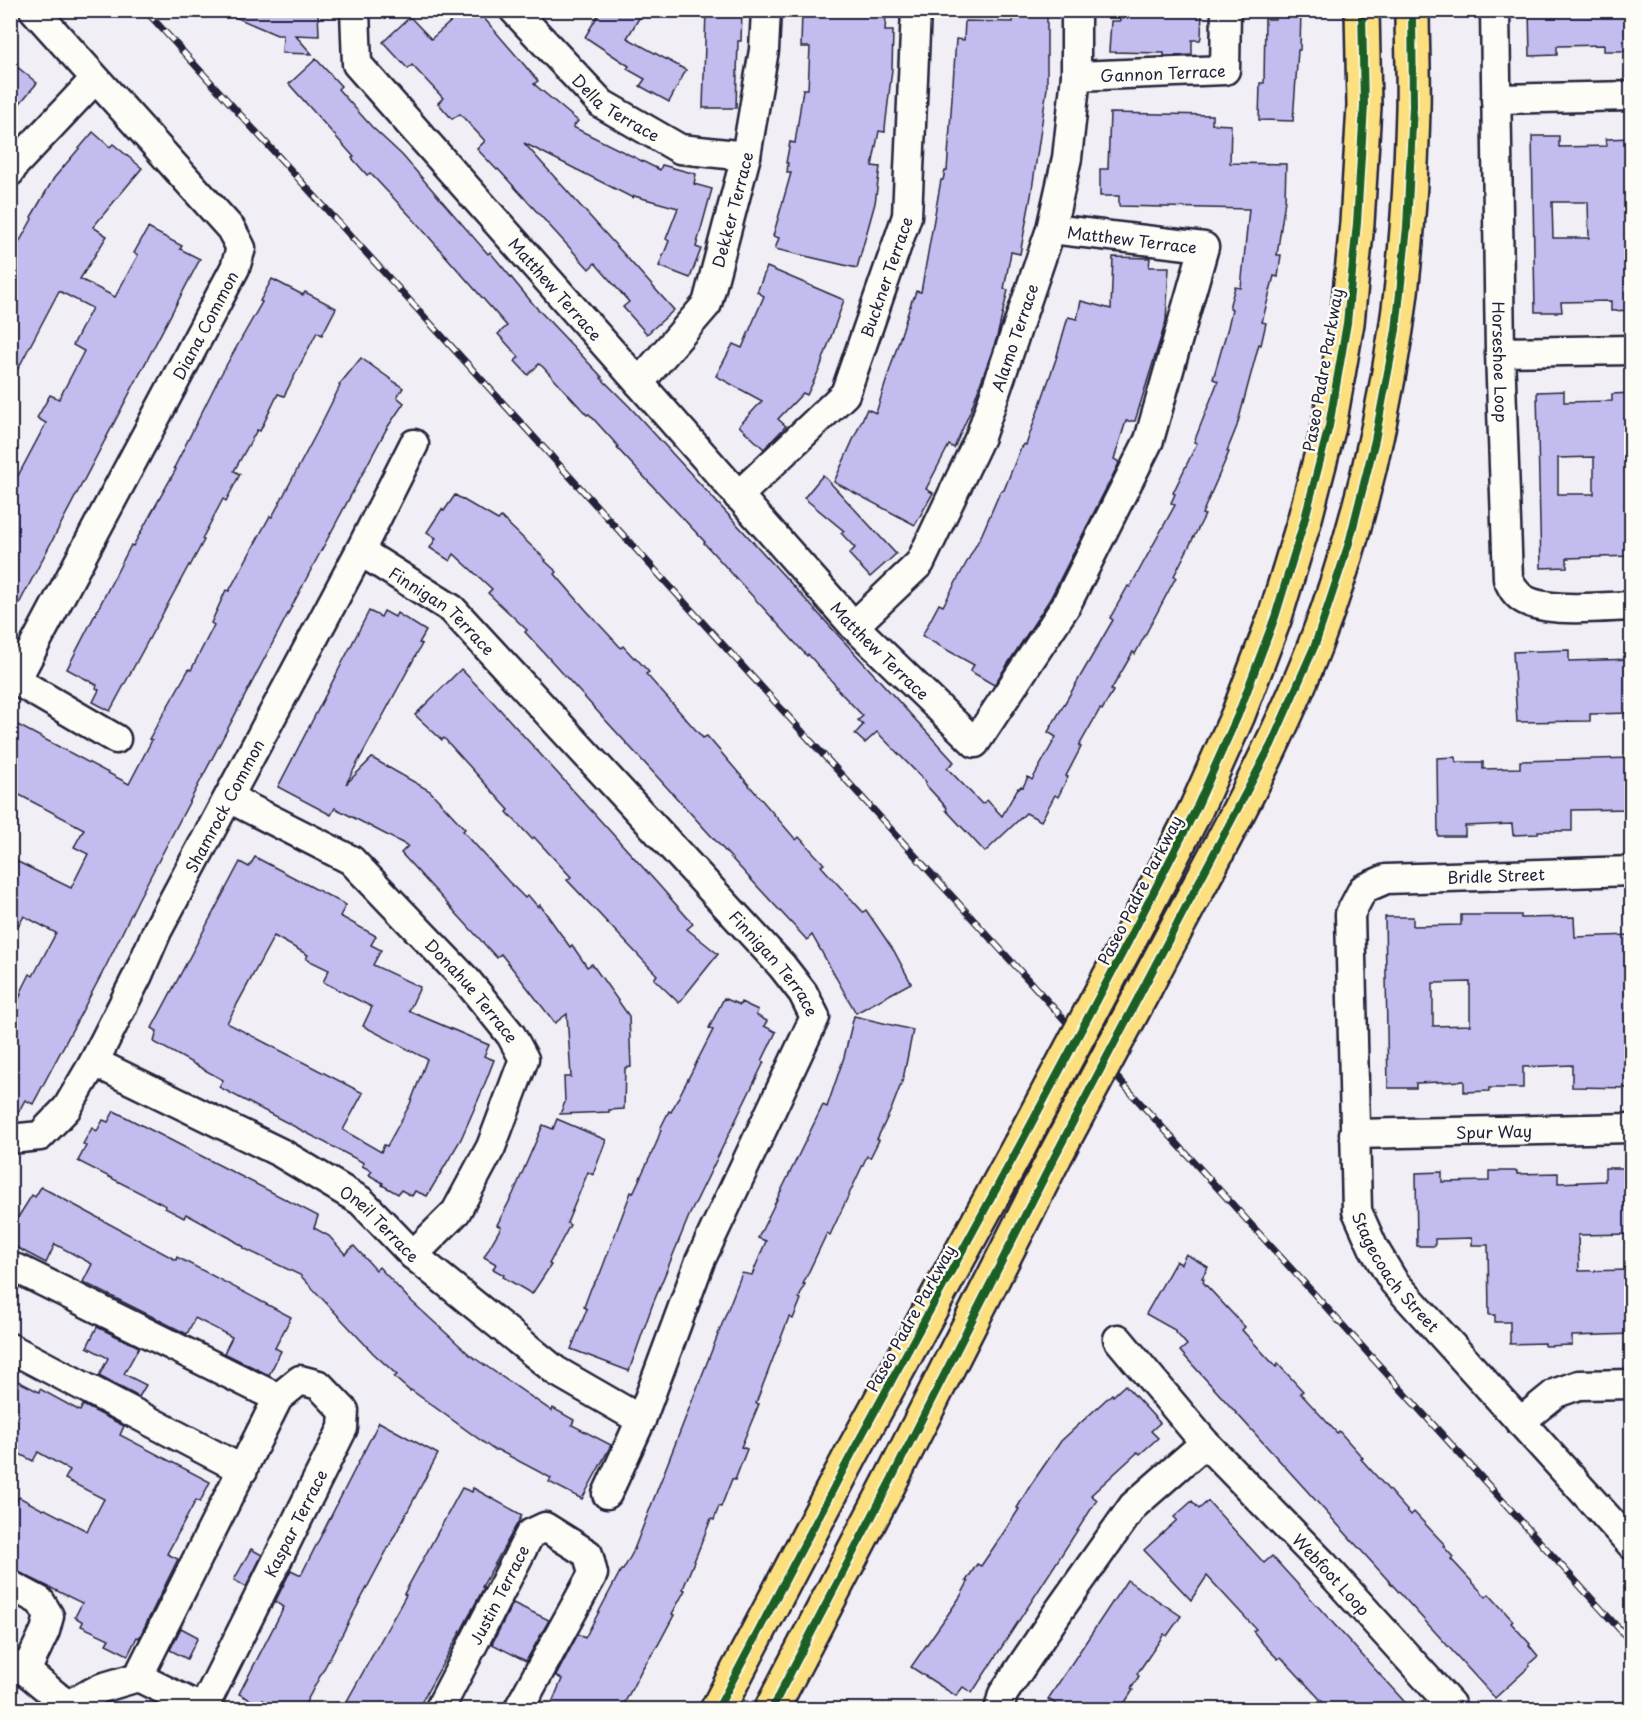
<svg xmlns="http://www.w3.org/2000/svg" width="1642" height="1720" font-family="'Playpen Sans',sans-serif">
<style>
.building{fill:#c3bdef;stroke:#22223b;stroke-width:1.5;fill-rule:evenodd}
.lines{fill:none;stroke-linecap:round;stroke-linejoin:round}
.minor-casing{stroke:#22223b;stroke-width:33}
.major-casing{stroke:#22223b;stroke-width:38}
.minor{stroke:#fdfcf7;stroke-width:28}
.major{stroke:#fce080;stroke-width:33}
.rail-casing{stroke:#22223b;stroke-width:7}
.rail{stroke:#fdfcf7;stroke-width:4.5;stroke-dasharray:14;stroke-linecap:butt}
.major-bridge-casing{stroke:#22223b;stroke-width:38;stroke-linecap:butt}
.major-bridge{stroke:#fce080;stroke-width:33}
.cycleway-casing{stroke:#fdfcf7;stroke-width:11}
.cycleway{stroke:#1b5e20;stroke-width:8}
.labels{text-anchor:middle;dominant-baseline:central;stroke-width:5;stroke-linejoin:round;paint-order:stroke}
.street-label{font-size:16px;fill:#22223b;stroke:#fdfcf7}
</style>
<rect width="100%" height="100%" fill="#f1eff5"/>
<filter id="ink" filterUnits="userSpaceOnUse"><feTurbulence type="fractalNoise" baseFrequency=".0167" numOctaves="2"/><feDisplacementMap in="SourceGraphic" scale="12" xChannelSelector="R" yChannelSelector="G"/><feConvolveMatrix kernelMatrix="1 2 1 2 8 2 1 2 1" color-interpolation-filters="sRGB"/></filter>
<g filter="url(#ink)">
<!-- building -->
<g class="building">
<path d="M219 10H318L319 36 295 35 312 54 282 53 283 35H277Z"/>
<path d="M464 10H477L538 81 534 84 578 121 573 127 660 170 662 165 696 174 694 184 712 189 696 247 701 249 690 278 659 266 669 241 666 239 678 208 634 196 633 198 524 143 674 310 647 334 623 307 629 302 595 263 589 269 498 169 497 170 477 149 485 141 460 114 452 119 438 103 443 98 412 65 408 69 383 42 410 17 431 39Z"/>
<path d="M601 10H644L627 38 686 70 669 102 640 86 645 79 627 69 629 66 585 37Z"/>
<path d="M706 10H742L741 41H738L736 108H703Z"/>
<path d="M1120 10H1202L1201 37 1200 40H1192V55L1164 56V53L1109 52 1111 21H1120Z"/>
<path d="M1276 10H1301L1300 50H1298L1293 121 1259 120 1260 83H1264L1265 19H1275Z"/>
<path d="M1529 10H1630L1631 51H1604V45L1557 46V55L1530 56Z"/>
<path d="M802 11 886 14 885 31H893L892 69 885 128V132L879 131 872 166 880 167 875 203 857 268 775 249 779 238 773 236 791 173H787L788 163H786L790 142 795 143 803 89H808L810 47H801Z"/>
<path d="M1013 16 1047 17V88L1031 196 1020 254 1011 252 1004 289 1008 290 997 337 986 368 970 412 954 448 949 445 926 489 933 493 915 525 834 482 867 409 876 413 912 300H913L916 291 921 292 941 180H943L945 171H947L956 39 964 40 965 21 1013 22Z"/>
<path d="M316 59 341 86 338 89 372 127 402 155 488 254 490 252 534 305 602 377 601 378 629 406 954 762 947 768 982 804 987 800 1002 816 1018 788 1019 789 1021 786 1023 787 1028 777 1032 780 1056 737 1048 732 1113 620 1110 618 1128 586 1130 587 1175 505 1171 503 1175 494 1173 493 1197 443 1194 442 1218 381 1213 379 1228 327 1232 309 1230 308V304L1235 287 1241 288 1249 209 1119 206V196H1100V169H1108L1110 113 1212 115V124L1231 125 1230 163 1286 164 1285 200 1277 255H1281L1278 277 1274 276 1262 322 1266 323 1261 345 1259 344 1237 426 1227 451 1229 452 1202 514 1205 515 1174 576 1176 577 1135 654 1133 652 1111 690 1113 691 1102 710 1100 709 1079 746 1081 747 1066 776 1068 777 1058 797 1055 795 1041 821 1026 813 985 852 946 810 947 808 925 784 926 782 877 732 865 743 855 734 863 725 858 720 863 716 836 688 837 687 808 654 807 656 704 543 705 542 617 448 618 446 589 414 587 415 543 367 539 364 528 375 515 361 519 357 498 334 507 326 414 220 370 173 367 175 352 158 354 157 289 84Z"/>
<path d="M10 61 37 83 10 115Z"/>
<path d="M93 132 110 147 113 144 142 168 93 227 107 236 80 279 115 297 138 255 134 253 148 228 182 246 180 249 200 259 10 621V491L46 423 37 418 50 395 59 399 81 357 84 351 73 345 92 308 59 291 10 384V259L32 219 31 217 54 178Z"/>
<path d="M1532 136H1559V147L1607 146 1606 139 1632 138V310L1611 311V301L1561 302 1562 312H1535ZM1552 202H1588L1589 238H1553Z"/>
<path d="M1113 257 1150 258 1149 267H1169L1166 321 1135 421H1126L1114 459 1119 462 1118 465 1050 599 994 685 970 671 974 665 922 636 939 604 943 606 982 534 1000 492 1004 490 1021 447 1022 448 1024 444 1026 445 1056 359 1068 317 1077 319 1081 301 1111 309Z"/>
<path d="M767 267 844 300 820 368 807 395 803 393 778 419 786 426 764 449 739 426 762 401 716 376 733 344 742 348 764 296 757 292Z"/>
<path d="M272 279 303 295 305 292 336 308 322 335 317 332 284 396 278 394 260 431 257 430 234 471 240 474 226 501 223 499 202 539 204 540 190 566 189 565 110 711 93 702 99 690 96 688 97 685 67 669 131 545 133 546 176 469 174 468 219 378 262 302 260 301Z"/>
<path d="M361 358 403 388 397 397 404 403 387 428 313 566 138 900 106 966 33 1104 25 1100 13 1122H10V1023L18 1010 14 1008 21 995 20 994 30 974 33 976 56 933 24 916 10 940V858L71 888 88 854 74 847 84 829 10 790V742L18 725 129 784 152 740 149 739 189 669 191 670 214 625 211 623 226 590 229 591 270 516 272 517 316 434 340 386 339 385Z"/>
<path d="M1564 391V402L1612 401V394L1632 393V556L1567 558V567L1541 568 1537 392ZM1594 457V494H1558V458Z"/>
<path d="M823 475 896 554 870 577 849 554 855 548 841 533 844 531 804 498Z"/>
<path d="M455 495 498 520 501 517 546 560 545 561 557 572 555 574 586 610 621 648 623 646 634 658 635 657 649 672 646 674 703 738 707 736 796 840 799 837 824 864 821 866 863 912 866 910 894 951 911 983 856 1013 812 935 807 940 745 873 536 644 525 632 527 630 488 593 492 589 454 554 450 561 430 548 436 538 427 532 442 509 444 511Z"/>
<path d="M369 611 381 617 384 611 395 617 397 613 426 631 419 643 422 644 346 784 372 758 430 791 465 829 463 831 508 881 525 898 528 895 538 907 540 905 570 947 572 945 587 967 592 964 629 1016 631 1067 625 1068 624 1109 609 1110V1112L560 1114 565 1102 564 1077H571L567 1014 555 1023 501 954 497 958 401 853 408 846 335 808 331 815 278 787Z"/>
<path d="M1569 650V661L1632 659V713L1590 714V721L1517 722 1513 652Z"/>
<path d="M461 669 493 702 657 883 693 924 687 929 718 954 679 1003 654 979 657 975 567 880 571 877 534 837 532 839 507 812 509 810 444 738 442 740 415 715Z"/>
<path d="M1455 757 1456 762H1483V769L1520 768V761L1632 758V809L1572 810V831H1538V834L1513 835 1512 824 1465 826V836H1438L1437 758Z"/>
<path d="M255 857 346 905 340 916 376 936 371 945 381 950 373 965 420 987 409 1011 489 1045 484 1056 494 1060 482 1091 461 1139 427 1196 415 1191 412 1196 401 1190 398 1194 382 1185 383 1183 369 1175 372 1171 362 1166 364 1163 219 1087 223 1080 154 1042 157 1031 152 1028 240 862 249 867ZM274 936 308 955 306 959 329 970 323 982 372 1007 363 1026 427 1059 410 1104 387 1146 384 1145 381 1152 343 1130 363 1093 227 1023Z"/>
<path d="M1461 915H1521V918L1574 917 1575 937 1632 935V1088L1572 1087V1065L1523 1067V1088H1489V1091L1464 1092V1081L1416 1083V1088H1388L1385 917H1413V926L1461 925ZM1470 982V1025L1433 1026V983Z"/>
<path d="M724 998 740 1005 741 1002 758 1010 756 1015 767 1021 764 1026 776 1032 762 1061 764 1062 689 1216 652 1306 629 1371 571 1349 587 1309 584 1307 591 1288 600 1274 631 1192 633 1193 656 1144 661 1130 660 1129 669 1111 671 1112 713 1030 709 1028Z"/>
<path d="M854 1016 913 1030 903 1079 891 1110 877 1139 879 1140 870 1158 867 1156 830 1235 827 1233 803 1284H805L799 1298 801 1299 793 1319 789 1317 756 1403 759 1404 741 1447 747 1449 735 1480 732 1479 721 1507 719 1506 714 1520 711 1519 683 1589 685 1590 672 1614 674 1615 658 1645 642 1669 621 1710H549L562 1679 556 1676 578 1634 585 1638 621 1570H623L633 1552 742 1273 752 1275 766 1241 758 1238 823 1105 827 1107 844 1057Z"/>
<path d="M114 1111 318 1216 314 1228 329 1236 345 1254 354 1246 376 1270 379 1267 409 1299 470 1355 552 1411 553 1408 574 1420 572 1425 611 1445 582 1499 549 1482 551 1478 498 1450H494L411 1390 410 1391 394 1377 397 1375 373 1353 300 1275 243 1248 244 1247 230 1238 186 1214 184 1218 165 1208 166 1206 78 1161 86 1146 83 1144 92 1128 97 1131 103 1120 108 1122Z"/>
<path d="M557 1119 606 1140 593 1175 588 1172 567 1223 570 1225 549 1264 551 1265 532 1294 503 1277 504 1275 493 1269 496 1264 484 1257 501 1227 497 1225 513 1194 543 1125 553 1129Z"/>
<path d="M1605 1168H1631L1632 1234 1578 1235 1579 1271 1632 1270V1334L1572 1336V1345L1545 1346V1343L1510 1344V1322H1495V1315H1489L1488 1245H1472V1238L1435 1239V1246H1417L1416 1173 1442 1172V1182L1489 1181V1171H1517V1174L1558 1173V1183L1605 1181Z"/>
<path d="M41 1187 176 1260 177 1257 291 1317 275 1348 281 1351 269 1375 224 1353 232 1337 195 1318 187 1334 83 1282 92 1264 55 1244 46 1263 10 1244V1230L32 1195 35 1197Z"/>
<path d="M1186 1254 1208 1267 1202 1278 1204 1279 1203 1282 1245 1327 1242 1330 1276 1367 1278 1364 1303 1391 1300 1393 1337 1433 1339 1431 1363 1458 1361 1459 1411 1515 1414 1512 1445 1545 1443 1546 1453 1557 1451 1559 1486 1597 1489 1594 1513 1621 1511 1623 1530 1644 1529 1645 1538 1656 1529 1664 1530 1666 1495 1698 1180 1351 1187 1345 1173 1329 1146 1314 1176 1261 1181 1264Z"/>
<path d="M97 1327 139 1347 124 1374 146 1385 139 1397 99 1376 108 1358 87 1347Z"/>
<path d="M10 1377 39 1392 40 1389 80 1411 83 1405 124 1426 120 1435 210 1482 200 1502 196 1500 167 1554 178 1559 139 1638 137 1637 128 1655 106 1644 109 1639 81 1626 83 1622 75 1617 82 1603 10 1568V1512L19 1497 43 1510 45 1509 87 1531 104 1499 65 1479 70 1470 38 1452 33 1461 10 1449Z"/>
<path d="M1125 1385 1160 1423 1151 1431 1158 1438 1140 1454 1138 1452 1091 1495 1097 1500 972 1693 963 1687 956 1696 911 1667 960 1597 968 1582 966 1581 977 1564 981 1566 1002 1535 1019 1509 1017 1508 1030 1486 1061 1441 1112 1394 1113 1396Z"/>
<path d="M379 1422 438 1454 302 1710H281L263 1700 260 1705 239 1694 284 1607 275 1602 291 1570 301 1575Z"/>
<path d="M462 1488 472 1492 473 1488 522 1515 482 1587H484L462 1629 417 1710H342L406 1595 404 1594Z"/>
<path d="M1192 1501 1199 1509 1208 1501 1264 1563 1272 1556 1412 1710H1330L1281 1657 1278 1659 1264 1645 1253 1631 1256 1629 1207 1576 1191 1600 1144 1550 1177 1520 1174 1517Z"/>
<path d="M251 1549 262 1555 246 1587 234 1580Z"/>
<path d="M1127 1580 1181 1616 1167 1636 1164 1634 1137 1674 1139 1676 1131 1689 1133 1690 1120 1710H1065L1048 1699Z"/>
<path d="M513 1603 549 1620 526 1661 492 1644Z"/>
<path d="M181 1628 198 1637 187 1659 170 1650Z"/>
</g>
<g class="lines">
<!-- minor casing -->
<g class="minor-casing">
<g id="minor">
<path id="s1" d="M355 10 357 64 854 626 975 743 1065 607 1149 440 1204 247 1051 229"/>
<path id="s2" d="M514 10 602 104 680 149 746 156"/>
<path id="s3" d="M1495 10 1500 352 1508 579C1512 588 1516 595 1525 600 1549 613 1604 607 1632 606"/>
<path id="s4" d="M1076 76 1225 70 1226 10"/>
<path d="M1496 99 1632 96"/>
<path d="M10 172 14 165 95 79"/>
<path d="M1500 352 1632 350"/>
<path id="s5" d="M639 383 707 304 746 156 764 50 766 10"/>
<path id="s6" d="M738 496 845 394 907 216 916 10"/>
<path id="s7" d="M360 551 452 609 782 966 803 993 815 1017 700 1261 641 1420 607 1494"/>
<path id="s8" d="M854 626 920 563 980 437 1051 229 1067 158 1076 76V10"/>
<path d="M10 677 116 739"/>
<path id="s9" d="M16 680 235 268 241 248 231 229 34 10"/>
<path id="s10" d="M229 798 351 860 468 982 511 1035 524 1059 491 1147 456 1212 413 1255"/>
<path id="s11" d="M1632 871 1386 879 1363 889 1350 914 1357 1211 1373 1247 1394 1282 1632 1545"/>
<path id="s12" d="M94 1062 281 1153 361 1201 413 1255 556 1371 641 1420"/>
<path id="s13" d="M1354 1134 1632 1128"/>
<path id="s14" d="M10 1139 40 1136 67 1108 94 1062 138 975 157 931 360 551 414 444"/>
<path d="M10 1267 20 1270 278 1398"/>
<path id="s15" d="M1118 1339 1205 1443 1324 1565 1450 1704 1453 1710"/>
<path d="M10 1348 243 1470"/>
<path d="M1520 1422 1556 1393 1579 1385 1632 1384"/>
<path d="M10 1585 40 1601 49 1616 45 1631 26 1671 10 1664"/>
<path d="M26 1671 67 1705"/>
<path d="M138 1677 278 1398 300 1380 319 1385 344 1411 343 1428 203 1709"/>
<path d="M64 1710 67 1705 101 1688 138 1677 205 1710"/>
<path id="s16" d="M439 1710 530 1534 545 1527 588 1554 593 1574 518 1710"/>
<path d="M999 1710 1003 1694 1058 1612 1133 1506 1205 1443"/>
</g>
</g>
<!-- major casing -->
<g class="major-casing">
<g id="major">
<path d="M1127 944 1196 809 1238 715 1275 617 1304 522 1329 426 1347 323 1357 223 1364 106 1362 10"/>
<path d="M1145 988C1203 876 1270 762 1315 645 1353 546 1380 435 1396 330 1407 257 1411 182 1413 109 1414 76 1412 43 1412 10"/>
<path d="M717 1710 851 1455 1020 1145"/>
<path d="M771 1710 892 1478 1055 1156"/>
</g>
</g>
<!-- minor -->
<use href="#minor" class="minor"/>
<!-- major -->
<use href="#major" class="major"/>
<!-- rail casing -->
<g class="rail-casing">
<path id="rail" d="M145 10 1632 1643"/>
</g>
<!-- rail -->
<use href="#rail" class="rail"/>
<!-- major-bridge casing -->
<g class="major-bridge-casing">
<g id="major-bridge">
<path d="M1020 1145 1127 944"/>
<path d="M1055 1156 1145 988"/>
</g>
</g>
<!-- major-bridge -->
<use href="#major-bridge" class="major-bridge"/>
<!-- cycleway casing -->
<g class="cycleway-casing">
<g id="cycleway">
<path d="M717 1710 851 1455 1020 1145 1127 944 1196 809 1238 715 1275 617 1304 522 1329 426 1347 323 1357 223 1364 106 1362 10"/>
<path d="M771 1710 892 1478 1055 1156 1271 745 1315 645 1349 543 1375 440 1396 330 1407 227 1413 106 1412 10"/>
</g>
</g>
<!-- cycleway -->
<use href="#cycleway" class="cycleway"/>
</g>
</g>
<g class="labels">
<!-- street labels -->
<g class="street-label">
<text stroke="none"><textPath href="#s4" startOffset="87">Gannon Terrace</textPath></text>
<text stroke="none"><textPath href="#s2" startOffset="142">Della Terrace</textPath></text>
<text stroke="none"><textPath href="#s5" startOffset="202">Dekker Terrace</textPath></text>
<text transform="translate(1132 239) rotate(7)">Matthew Terrace</text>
<text stroke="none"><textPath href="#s6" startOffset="272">Buckner Terrace</textPath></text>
<text stroke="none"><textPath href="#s1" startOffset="354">Matthew Terrace</textPath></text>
<text stroke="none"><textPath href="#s9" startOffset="402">Diana Common</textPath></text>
<text stroke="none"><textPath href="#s8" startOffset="336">Alamo Terrace</textPath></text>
<text stroke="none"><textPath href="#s3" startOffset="352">Horseshoe Loop</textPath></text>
<text transform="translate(1322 370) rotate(-80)">Paseo Padre Parkway</text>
<text stroke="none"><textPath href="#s7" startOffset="102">Finnigan Terrace</textPath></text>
<text stroke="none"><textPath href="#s1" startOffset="840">Matthew Terrace</textPath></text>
<text stroke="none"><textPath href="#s14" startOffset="410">Shamrock Common</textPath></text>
<text transform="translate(1496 875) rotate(-2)">Bridle Street</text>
<text transform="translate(1139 890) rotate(-63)">Paseo Padre Parkway</text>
<text stroke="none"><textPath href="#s7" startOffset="588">Finnigan Terrace</textPath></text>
<text stroke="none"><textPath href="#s10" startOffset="315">Donahue Terrace</textPath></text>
<text stroke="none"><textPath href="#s13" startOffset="140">Spur Way</textPath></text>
<text stroke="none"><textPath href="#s12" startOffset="330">Oneil Terrace</textPath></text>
<text stroke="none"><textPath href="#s11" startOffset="669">Stagecoach Street</textPath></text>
<text transform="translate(910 1318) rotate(-61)">Paseo Padre Parkway</text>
<text transform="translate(295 1523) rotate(-63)">Kaspar Terrace</text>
<text stroke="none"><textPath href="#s15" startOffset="318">Webfoot Loop</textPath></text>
<text stroke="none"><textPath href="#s16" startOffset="130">Justin Terrace</textPath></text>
</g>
</g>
<!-- margin -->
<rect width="1642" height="1720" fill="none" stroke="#fdfcf7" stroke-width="36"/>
<rect x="18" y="18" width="1606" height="1684" fill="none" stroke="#22223b" stroke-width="2" filter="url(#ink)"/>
</svg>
